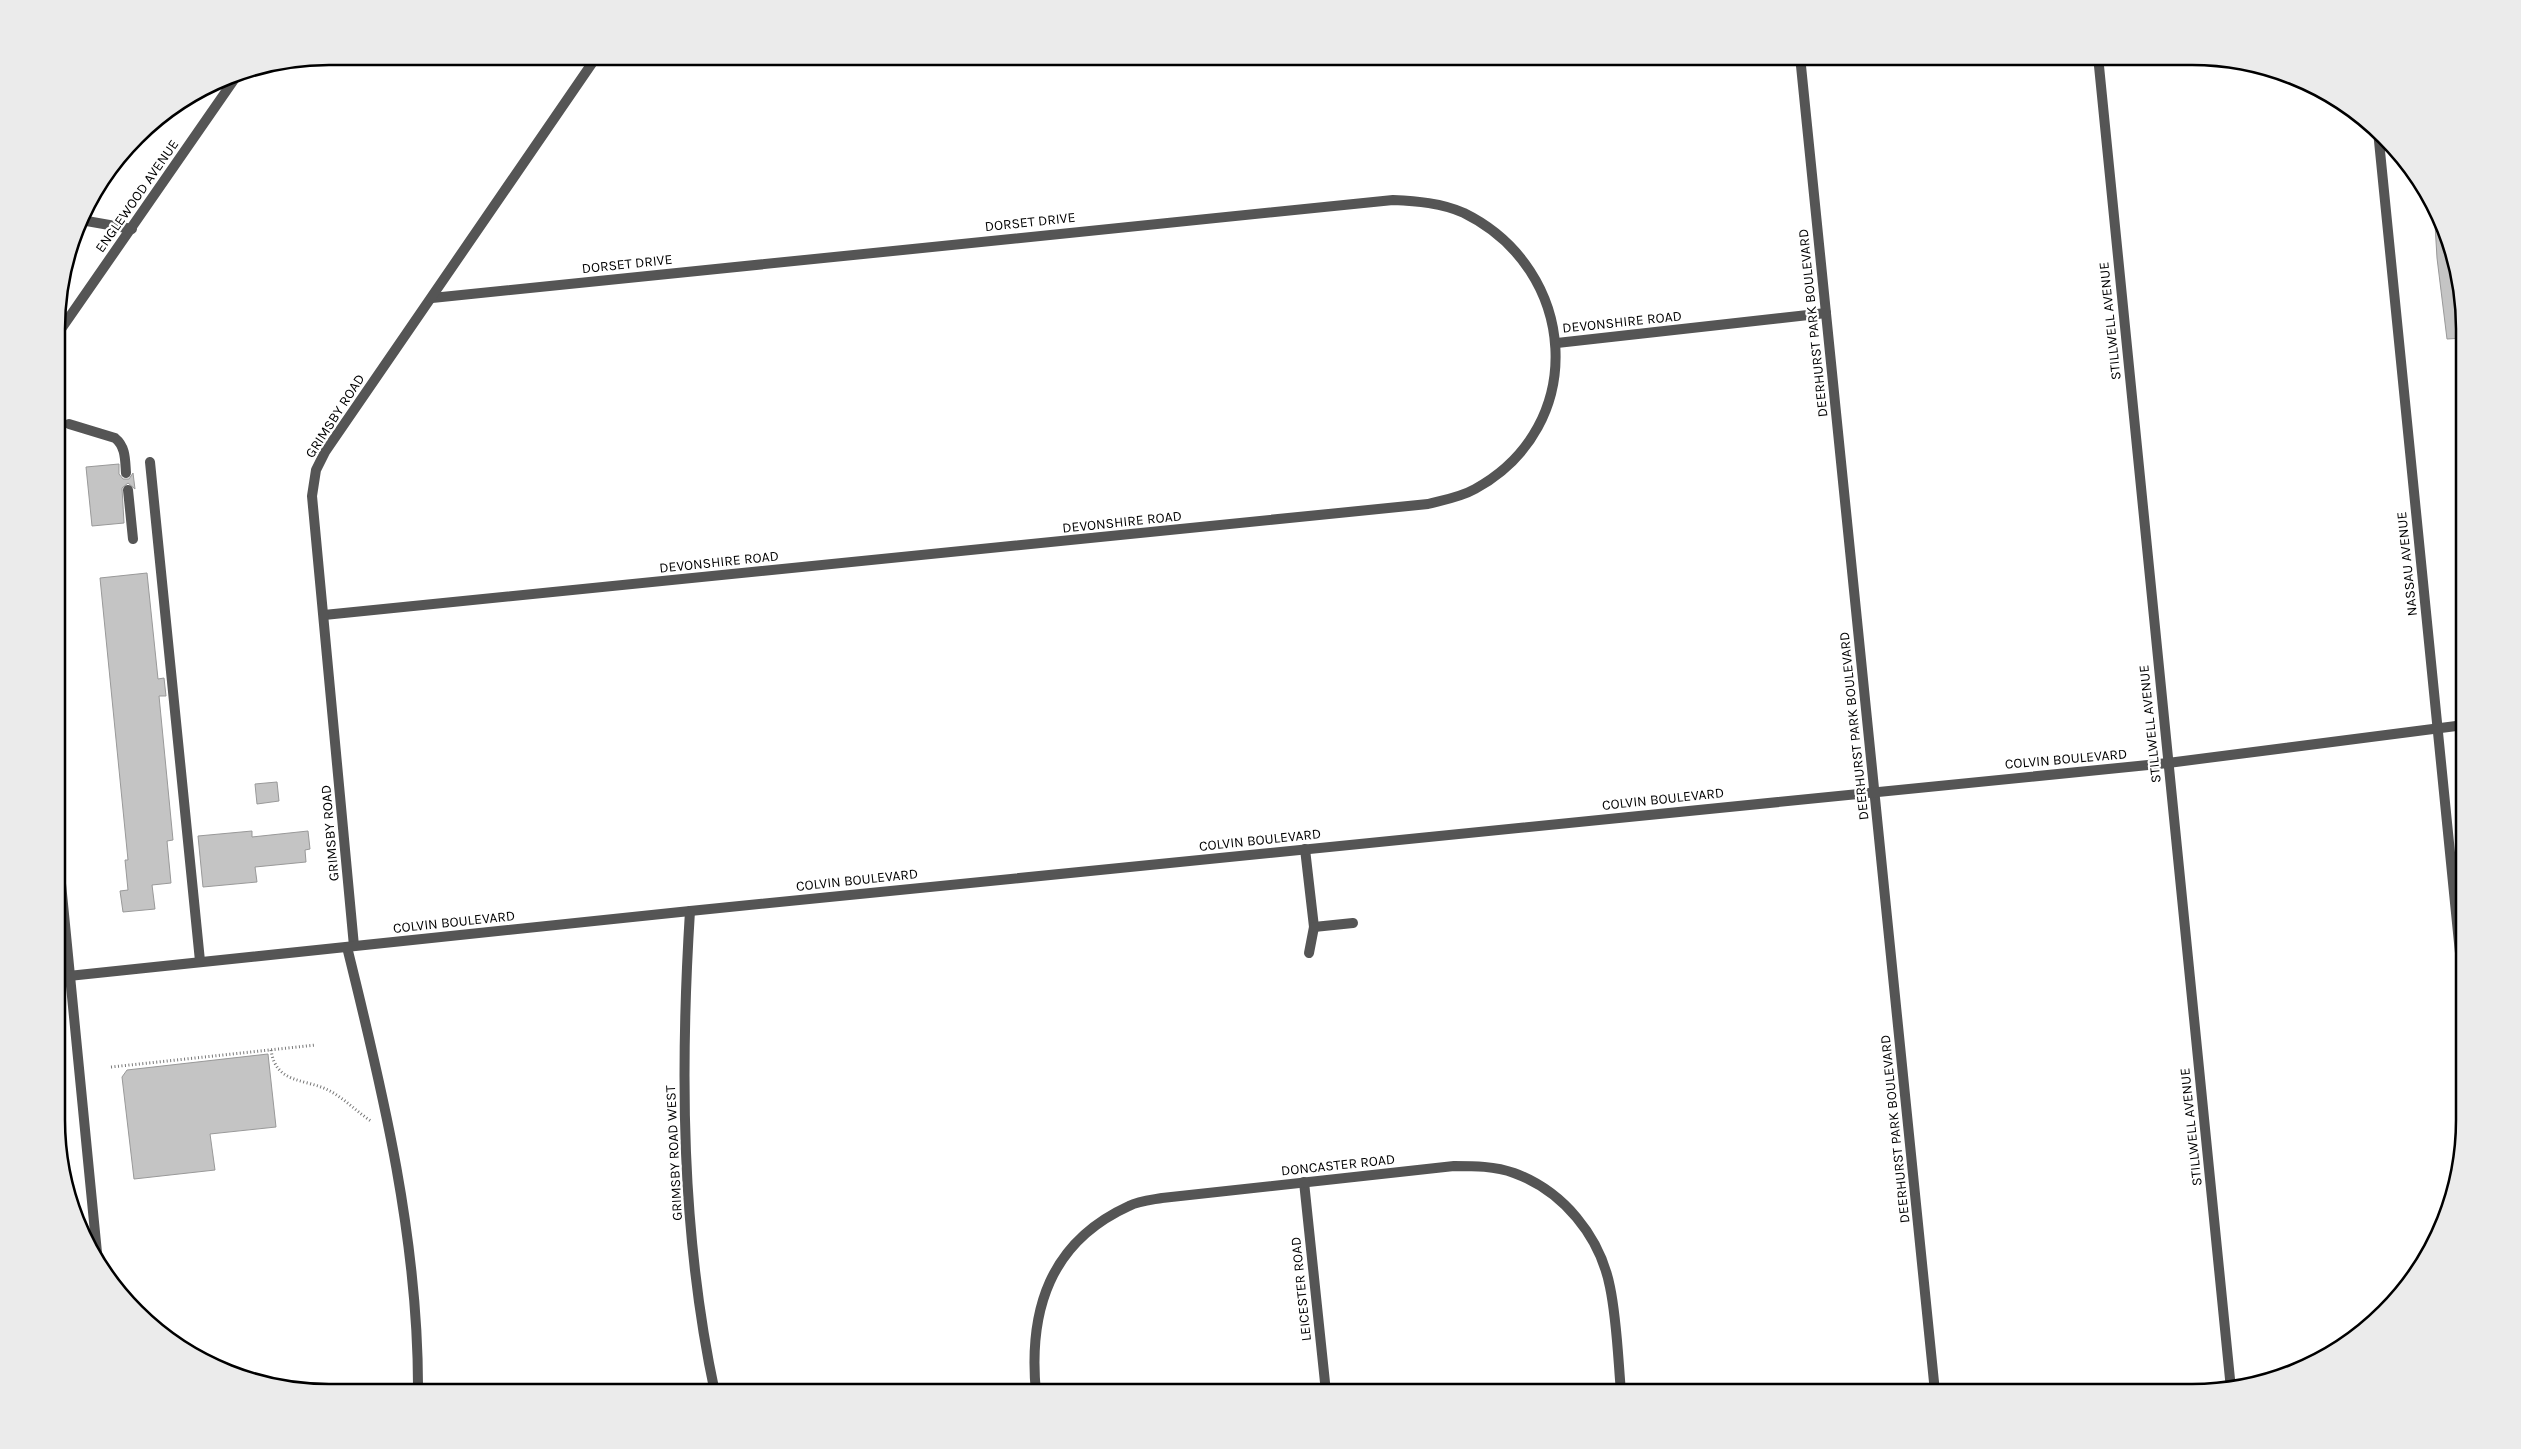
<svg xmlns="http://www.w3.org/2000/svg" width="2521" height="1449" font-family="Karla,sans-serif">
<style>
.building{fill:#c4c4c4;stroke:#999}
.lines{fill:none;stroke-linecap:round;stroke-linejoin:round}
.path{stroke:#777;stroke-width:3;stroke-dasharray:1 2.5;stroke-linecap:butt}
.service{stroke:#555;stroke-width:10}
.minor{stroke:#555;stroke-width:10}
.tertiary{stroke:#555;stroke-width:10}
.labels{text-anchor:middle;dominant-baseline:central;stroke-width:4.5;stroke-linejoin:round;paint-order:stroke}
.street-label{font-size:14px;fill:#000;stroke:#fff}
.rim{fill:none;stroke:#000;stroke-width:2.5}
</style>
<rect width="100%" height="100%" fill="#fff"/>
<!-- building -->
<g class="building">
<path d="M2434 207 2450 241 2464 311V338L2447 339 2437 258Z"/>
<path d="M119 464V474L123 479H129L133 473 135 489 128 483 122 488 124 523 92 526 86 467Z"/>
<path d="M147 573 158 679 164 678 166 696H159L173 840 167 841 171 883 152 885 155 909 123 912 120 891 128 890 125 860H128L100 578Z"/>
<path d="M277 782 279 801 257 804 255 784Z"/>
<path d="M252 831V837L308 831 310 849 305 850 306 862 255 867 257 882 203 887 198 836Z"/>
<path d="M268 1054 276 1127 210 1134 215 1170 134 1179 122 1077 127 1070Z"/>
</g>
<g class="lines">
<!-- path -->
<g class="path">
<path d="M271 1050C276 1085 306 1078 330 1091 345 1099 357 1112 371 1121"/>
<path d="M111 1067 316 1045"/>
</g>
<!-- service -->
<g class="service">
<path d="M81 220 132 229"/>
<path d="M69 424 115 438C126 447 125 460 126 473"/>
<path d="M150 462 200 961"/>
<path d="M128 490 133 539"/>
<path d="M1305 849 1314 927 1353 923"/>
<path d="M1309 953 1314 927"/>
</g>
<!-- minor -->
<g class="minor">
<path d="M1800 56 1935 1392"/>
<path d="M2098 56 2231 1389"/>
<path d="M2378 131 2464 993"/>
<path d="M1557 343 1826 313"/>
<path d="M324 615 1428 504C1444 500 1461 497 1475 489 1590 426 1578 269 1464 213 1442 203 1416 201 1393 200L432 298"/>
<path d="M690 911C680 1071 681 1235 715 1393"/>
<path d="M354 946 312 496 316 470 325 452 597 56"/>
<path d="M347 947C383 1092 419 1242 418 1393"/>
<path d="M1304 1182 1326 1392"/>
<path d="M1036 1393C1028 1310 1050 1242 1129 1206 1139 1201 1151 1200 1162 1198L1454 1166C1474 1166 1495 1166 1514 1173 1563 1191 1600 1236 1610 1287 1617 1321 1618 1358 1621 1392"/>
</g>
<!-- tertiary -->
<g class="tertiary">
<path d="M59 332 238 74"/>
<path d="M59 863 98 1263"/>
<path d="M59 977 690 911 2168 763 2464 725"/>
</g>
</g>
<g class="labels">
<!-- street labels -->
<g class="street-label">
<text transform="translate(137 196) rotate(-55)">ENGLEWOOD AVENUE</text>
<text transform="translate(1030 222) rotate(-6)">DORSET DRIVE</text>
<text transform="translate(627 264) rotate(-6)">DORSET DRIVE</text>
<text transform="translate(2110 321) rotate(-96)">STILLWELL AVENUE</text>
<text transform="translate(1622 322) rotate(-6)">DEVONSHIRE ROAD</text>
<text transform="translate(1813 323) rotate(-96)">DEERHURST PARK BOULEVARD</text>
<text transform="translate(335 416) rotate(-57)">GRIMSBY ROAD</text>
<text transform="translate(1122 522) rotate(-6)">DEVONSHIRE ROAD</text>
<text transform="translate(719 562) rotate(-6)">DEVONSHIRE ROAD</text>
<text transform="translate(2407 564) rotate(-96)">NASSAU AVENUE</text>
<text transform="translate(2150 724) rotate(-96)">STILLWELL AVENUE</text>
<text transform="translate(1854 726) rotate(-96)">DEERHURST PARK BOULEVARD</text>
<text transform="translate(2066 759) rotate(-5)">COLVIN BOULEVARD</text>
<text transform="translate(1663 799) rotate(-6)">COLVIN BOULEVARD</text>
<text transform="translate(330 833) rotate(-95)">GRIMSBY ROAD</text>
<text transform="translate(1260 840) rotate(-6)">COLVIN BOULEVARD</text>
<text transform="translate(857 880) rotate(-6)">COLVIN BOULEVARD</text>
<text transform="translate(454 922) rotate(-6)">COLVIN BOULEVARD</text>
<text transform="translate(2191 1127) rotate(-96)">STILLWELL AVENUE</text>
<text transform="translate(1895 1129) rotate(-96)">DEERHURST PARK BOULEVARD</text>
<text transform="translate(674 1153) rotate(-93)">GRIMSBY ROAD WEST</text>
<text transform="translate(1338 1165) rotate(-6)">DONCASTER ROAD</text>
<text transform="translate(1301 1289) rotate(-96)">LEICESTER ROAD</text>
</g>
</g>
<!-- crop -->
<path d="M0 0H2521V1449H0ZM329 65H2192A264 264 0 0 1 2456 329V1120A264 264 0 0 1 2192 1384H329A264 264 0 0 1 65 1120V329A264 264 0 0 1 329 65Z" fill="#ebebeb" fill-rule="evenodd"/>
<path class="rim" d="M329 65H2192A264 264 0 0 1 2456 329V1120A264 264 0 0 1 2192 1384H329A264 264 0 0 1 65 1120V329A264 264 0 0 1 329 65Z"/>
</svg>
